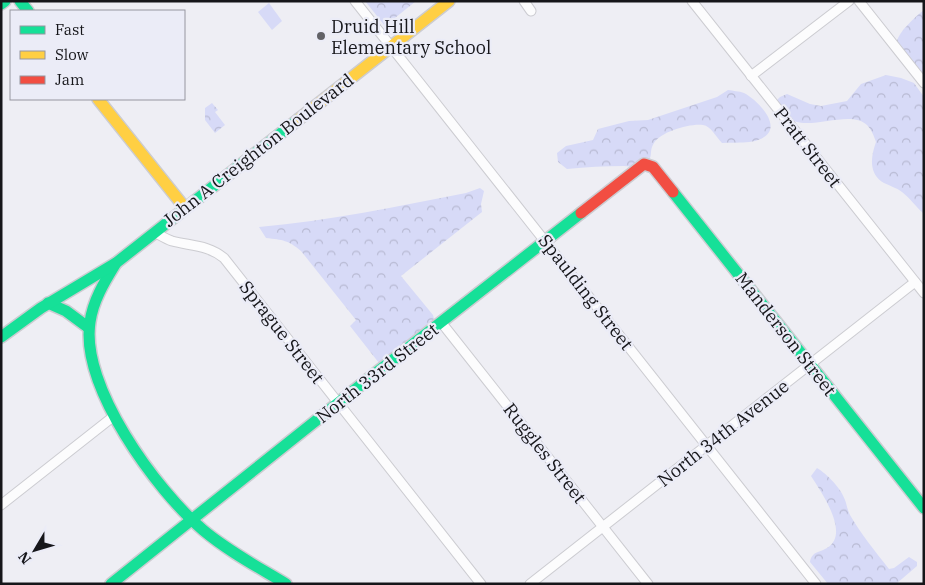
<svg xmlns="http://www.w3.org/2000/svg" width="925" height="585" font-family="'IBM Plex Serif',serif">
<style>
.forest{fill:url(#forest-crowns)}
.pitch{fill:#d7daf7}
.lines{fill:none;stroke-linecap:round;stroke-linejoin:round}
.street-casing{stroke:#ccccd1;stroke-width:11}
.fast-casing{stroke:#ccccd1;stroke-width:14}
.slow-casing{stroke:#ccccd1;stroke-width:14}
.jam-casing{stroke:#ccccd1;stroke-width:14}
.street{stroke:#fcfcfd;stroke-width:9}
.fast{stroke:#16e098;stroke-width:11}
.slow{stroke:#ffcf43;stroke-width:11}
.jam{stroke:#f24e42;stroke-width:11}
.poi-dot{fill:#626266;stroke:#ebecf7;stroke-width:2}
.labels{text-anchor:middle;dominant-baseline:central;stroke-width:4.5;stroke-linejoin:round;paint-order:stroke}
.poi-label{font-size:18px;fill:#16161a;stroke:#ebecf7;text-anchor:start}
.street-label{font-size:18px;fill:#16161a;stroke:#ebecf7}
</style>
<defs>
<pattern id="forest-crowns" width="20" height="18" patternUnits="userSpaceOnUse" patternTransform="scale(1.25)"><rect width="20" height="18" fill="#d7daf7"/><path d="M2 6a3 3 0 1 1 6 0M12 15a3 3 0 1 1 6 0" fill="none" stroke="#b8bad3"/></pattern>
</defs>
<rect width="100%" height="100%" fill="#eeeef4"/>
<!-- forest -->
<g class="forest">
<path d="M365 1H416L385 26Z"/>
<path d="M924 10V81L897 44C895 35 916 16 924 10Z"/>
<path d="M886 75 901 78 914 83 924 97V214C916 207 910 198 902 192 897 188 890 186 884 183 868 174 871 156 876 142 874 136 871 129 867 125 849 108 806 134 787 117 783 112 780 106 777 100L780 97 787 94 810 104 821 106 847 101 861 84Z"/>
<path d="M728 90C733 91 739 91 744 93 759 101 787 130 758 140 747 144 733 142 722 143 716 137 711 126 703 125 690 123 660 132 654 143 647 154 657 159 639 166 634 168 630 166 624 166 605 166 586 167 567 169L558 162 557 153 566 146 593 140 598 129 629 121 648 120 717 97Z"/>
<path d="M212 103 218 110 215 112 225 125 215 133 205 120V108Z"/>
<path d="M480 188 484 191 481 204 482 212 401 276 433 315 434 319 379 363 350 326 356 320 301 251C288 240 283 240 266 238L259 227C329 221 398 206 466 193Z"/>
<path d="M817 468C827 474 841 488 845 500 847 505 847 509 850 515 861 534 875 551 889 569L894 568 909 557 917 562V566L896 584H828L810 562C812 551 819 553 827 548 851 534 821 492 811 476Z"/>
</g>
<!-- pitch -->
<path class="pitch" d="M269 3 282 21 272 30 258 12Z"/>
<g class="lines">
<!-- street casing -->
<g class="street-casing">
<g id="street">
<path d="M355 1 816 584"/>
<path d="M524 1 531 11"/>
<path d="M692 1 924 293"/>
<path d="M859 1 924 83"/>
<path d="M751 76 849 1"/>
<path d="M154 232C160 235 166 239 172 241 191 246 208 245 224 258L481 584"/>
<path d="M441 322 648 584"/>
<path d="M1 505 114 416"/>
<path d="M530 584 915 282"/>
</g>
</g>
<!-- fast casing -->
<g class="fast-casing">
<g id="fast">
<path d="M20 1 28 11"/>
<path d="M1 4 5 1"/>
<path d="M673 192 924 508"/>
<path d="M116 263C105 281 93 300 90 322 80 386 156 490 203 530 228 551 258 567 286 584"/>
<path d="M48 303 66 311 89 328"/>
<path d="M1 337 41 308 116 263 299 119"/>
<path d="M111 584 372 376 581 213"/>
</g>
</g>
<!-- slow casing -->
<g class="slow-casing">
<g id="slow">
<path d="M98 99 185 208"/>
<path d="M299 119 449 1"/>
</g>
</g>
<!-- jam casing -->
<g class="jam-casing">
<path id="jam" d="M581 213 644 164 653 167 673 192"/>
</g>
<!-- street -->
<use href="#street" class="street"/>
<!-- fast -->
<use href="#fast" class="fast"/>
<!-- slow -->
<use href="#slow" class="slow"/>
<!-- jam -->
<use href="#jam" class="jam"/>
</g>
<!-- markers -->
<circle class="poi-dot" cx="321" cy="36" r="5"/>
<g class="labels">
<!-- poi labels -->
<g class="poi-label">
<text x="331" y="26">Druid Hill<tspan x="331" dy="21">Elementary School</tspan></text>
</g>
<!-- street labels -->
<g class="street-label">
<text transform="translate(808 147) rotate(52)">Pratt Street</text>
<text transform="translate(258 150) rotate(-38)">John A Creighton Boulevard</text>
<text transform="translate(586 292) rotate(52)">Spaulding Street</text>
<text transform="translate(282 332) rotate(52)">Sprague Street</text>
<text transform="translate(786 334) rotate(52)">Manderson Street</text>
<text transform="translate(377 373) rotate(-38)">North 33rd Street</text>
<text transform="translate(723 433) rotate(-38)">North 34th Avenue</text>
<text transform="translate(545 453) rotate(52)">Ruggles Street</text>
</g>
</g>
<!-- border -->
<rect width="925" height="585" fill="none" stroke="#16161a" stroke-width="5"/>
<!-- legend -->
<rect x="10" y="10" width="175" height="90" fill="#ebecf7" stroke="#96969f"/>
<rect x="20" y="26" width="25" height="8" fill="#16e098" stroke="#96969f"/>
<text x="55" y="35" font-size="15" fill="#16161a">Fast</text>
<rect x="20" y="51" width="25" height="8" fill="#ffcf43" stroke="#96969f"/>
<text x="55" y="60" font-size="15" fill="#16161a">Slow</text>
<rect x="20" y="76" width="25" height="8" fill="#f24e42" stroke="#96969f"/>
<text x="55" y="85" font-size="15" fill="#16161a">Jam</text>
<!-- north arrow -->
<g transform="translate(35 550) rotate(232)" stroke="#ebecf7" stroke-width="4" paint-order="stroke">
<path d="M0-4L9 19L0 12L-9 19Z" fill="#16161a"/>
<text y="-8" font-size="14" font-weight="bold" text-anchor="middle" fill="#16161a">N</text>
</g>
</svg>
